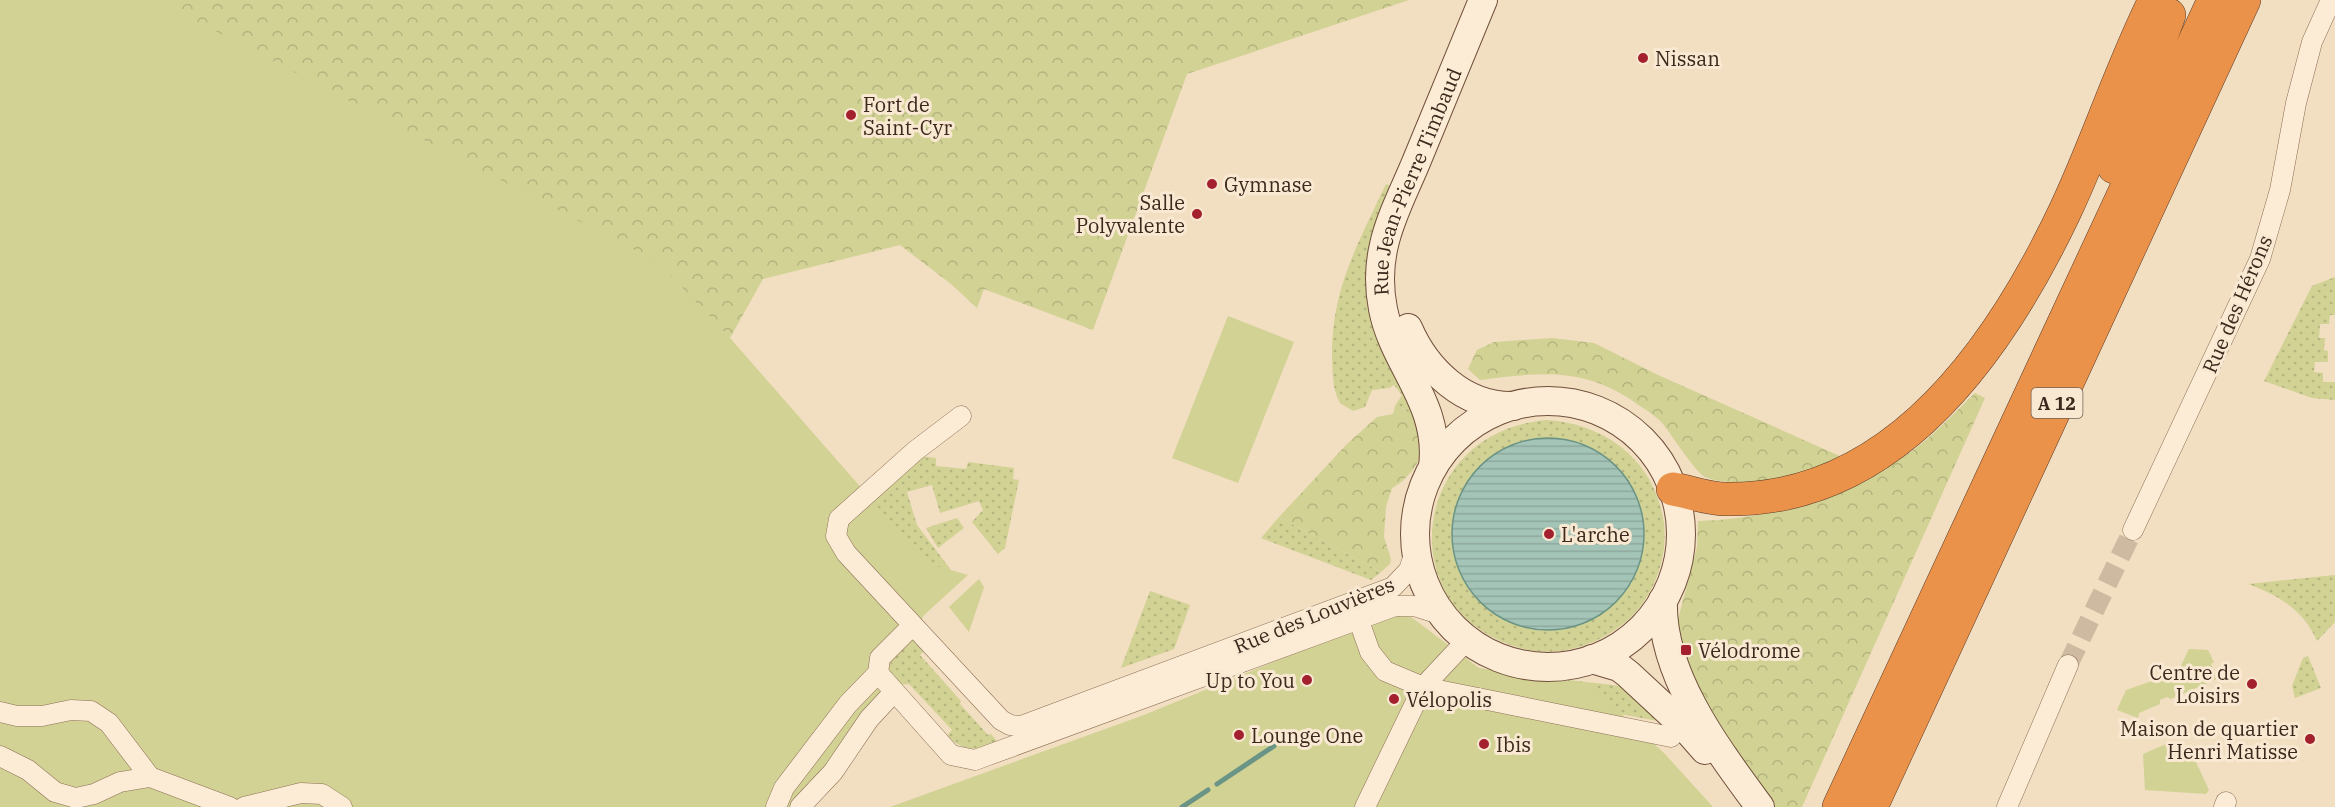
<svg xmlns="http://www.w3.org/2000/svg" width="2335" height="807" font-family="'IBM Plex Serif',serif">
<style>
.grass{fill:url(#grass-dots);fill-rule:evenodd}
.forest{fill:url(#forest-crowns)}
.park{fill:#d1d294}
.water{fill:url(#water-rules);stroke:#6a9485;stroke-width:1.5}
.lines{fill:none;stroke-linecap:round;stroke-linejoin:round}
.stream{stroke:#6a9485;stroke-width:5}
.street-tunnel{stroke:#cebaa0;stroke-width:20;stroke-dasharray:20 10;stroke-linecap:butt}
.street-casing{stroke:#8e6e56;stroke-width:21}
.secondary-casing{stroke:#704f3a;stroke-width:30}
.highway-casing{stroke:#5b3c2b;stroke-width:34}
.street{stroke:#fcecd5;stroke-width:20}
.secondary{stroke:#fcecd5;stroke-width:28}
.highway{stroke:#ea9249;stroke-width:33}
.poi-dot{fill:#a3202f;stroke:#f9e9d2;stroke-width:2}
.labels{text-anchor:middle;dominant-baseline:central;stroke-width:6;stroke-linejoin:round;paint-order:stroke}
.shield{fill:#f9e9d2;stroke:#756253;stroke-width:1.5}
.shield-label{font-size:18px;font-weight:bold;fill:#3c281c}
.poi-label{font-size:20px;fill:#3c281c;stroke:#f9e9d2;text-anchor:start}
.street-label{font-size:20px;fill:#3c281c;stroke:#f9e9d2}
</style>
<defs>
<pattern id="grass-dots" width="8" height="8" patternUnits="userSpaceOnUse" patternTransform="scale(1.5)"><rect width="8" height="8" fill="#d1d294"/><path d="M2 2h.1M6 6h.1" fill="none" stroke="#b4b47f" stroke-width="1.8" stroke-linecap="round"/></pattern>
<pattern id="forest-crowns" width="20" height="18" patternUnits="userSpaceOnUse" patternTransform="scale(1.5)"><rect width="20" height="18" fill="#d1d294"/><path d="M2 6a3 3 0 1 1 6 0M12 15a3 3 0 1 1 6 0" fill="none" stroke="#b4b47f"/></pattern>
<pattern id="water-rules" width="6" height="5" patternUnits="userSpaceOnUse" patternTransform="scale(1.5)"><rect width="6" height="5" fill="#a4c4b7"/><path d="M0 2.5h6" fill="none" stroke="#8ea89d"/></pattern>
</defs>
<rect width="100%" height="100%" fill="#f2dec1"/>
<!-- grass -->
<g class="grass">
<path d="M1386 184 1398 189 1372 264 1428 438 1404 409 1395 406 1402 395 1394 385 1389 388 1372 390 1365 407 1353 411 1340 403C1332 389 1333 374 1332 358 1331 289 1358 244 1386 184Z"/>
<path d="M2335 277V315H2330L2329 324H2320L2319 338H2325L2324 350 2328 351V362H2315L2314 372 2323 373V382H2335V400L2312 398 2264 381 2312 286Z"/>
<path d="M1547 420C1607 424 1656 462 1664 524 1668 561 1652 602 1622 625 1593 647 1556 658 1520 648 1389 612 1409 431 1547 420ZM1515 443 1632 583 1610 608 1581 625 1464 486 1486 460Z"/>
<path d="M918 456 936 458V466L966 469 968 462 1014 468 1013 479 1019 480 1005 548 998 554 972 522 983 510 979 501 940 513 932 485 907 492 917 525 951 570 927 601 852 515Z"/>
<path d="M1279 517 1381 572 1371 580 1261 538Z"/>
<path d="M957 518 964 528 938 548 926 528Z"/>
<path d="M2335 575V622L2317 641C2304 610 2278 595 2248 584Z"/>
<path d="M1150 591 1190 605 1174 649 1121 668Z"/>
<path d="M917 644 926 649 920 655 961 701 960 704 988 735 991 734 1000 745C978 749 965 753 947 736L952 730 909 684 899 685 891 674V662L902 649Z"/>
<path d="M2308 656 2321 688 2295 698 2292 686 2303 658Z"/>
<path d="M1568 680 1622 686 1669 723 1560 703 1563 684Z"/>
</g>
<!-- forest -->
<g class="forest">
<path d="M150 0H1409L1187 74 1093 330 984 289 977 308 951 284 900 245 763 279 730 338 645 279Z"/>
<path d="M1552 338 1594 343 1658 375 1842 457 1836 470C1804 474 1734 490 1705 477 1696 473 1671 434 1663 424 1656 416 1646 410 1637 404 1586 367 1540 372 1480 380L1468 369 1477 350 1494 342Z"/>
<path d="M1975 393 1985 398 1802 807H1775L1720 742 1675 631 1697 547 1698 521C1769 520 1842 496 1903 457 1930 440 1952 415 1975 393Z"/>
<path d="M1395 406C1412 410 1419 424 1428 438 1422 458 1411 478 1392 488L1386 507 1384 537 1391 559 1390 564 1381 572 1279 517 1347 444 1377 417 1393 414Z"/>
</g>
<!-- park -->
<g class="park">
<path d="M0 0H156L659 263 730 338 927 563 968 575 923 616 917 644 902 649 891 662V674L905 690 812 807H0Z"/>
<path d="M1228 316 1294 342 1238 483 1172 458Z"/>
<path d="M979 579 984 587 969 632 949 607Z"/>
<path d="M1396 616 1411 617 1479 668 1589 684 1665 754 1713 807H890L1144 715 1356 628Z"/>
<path d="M2189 649 2208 650 2214 662 2211 664 2217 679 2171 699 2167 697 2160 700V704L2139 713 2138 718 2117 710 2126 690 2178 672Z"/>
<path d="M2173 741 2182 759 2193 756 2209 790 2206 794 2145 790 2143 754Z"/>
</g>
<!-- water -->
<circle class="water" cx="1548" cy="534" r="96"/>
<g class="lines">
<!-- stream -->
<g class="stream">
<path d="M1282 741 1288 738"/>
<path d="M1217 784 1274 746"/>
<path d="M1182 807 1208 790"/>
</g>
<!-- street-tunnel -->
<path class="street-tunnel" d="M2068 665 2133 530"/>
<!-- street casing -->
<g class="street-casing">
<g id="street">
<path d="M961 416 915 451 839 519 836 536 846 553 1001 720 1010 725 1021 726 1393 587 1409 570 1416 549"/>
<path d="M2133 530 2260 259 2280 190 2296 103 2312 42 2331 0"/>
<path d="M1354 607 1370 652 1385 671 1423 687 1671 737"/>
<path d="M878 673 951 755 975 760 1395 606H1414L1443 615"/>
<path d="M0 712 17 716H42L71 710 91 711 109 723 150 777 230 807"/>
<path d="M0 756 28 770 55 792 76 798 94 794 120 782 150 777"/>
<path d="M244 807 301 793 322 794 342 807"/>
<path d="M776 807 784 788 848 704 878 673 880 658 912 626"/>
<path d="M800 807 833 772 869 719 894 692"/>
<path d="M1365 807 1423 687 1468 639"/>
<path d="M2007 807 2068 665"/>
<path d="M2224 807 2226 802"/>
</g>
</g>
<!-- secondary casing -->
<g class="secondary-casing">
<g id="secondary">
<path d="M1408 328C1426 370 1464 407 1513 406"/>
<circle cx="1548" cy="534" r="133"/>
<path id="s1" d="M1433 467C1441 403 1394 366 1383 309 1379 289 1379 266 1384 245 1390 217 1406 187 1417 160 1439 107 1461 53 1483 0"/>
<path d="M1663 600C1660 674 1718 750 1760 807"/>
<path d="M1592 659 1619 667 1628 674 1683 725 1705 750"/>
</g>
</g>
<!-- highway casing -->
<g class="highway-casing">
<g id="highway">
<path d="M2114 167 2169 15"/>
<path d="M1673 489C1691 492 1708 499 1726 499 1895 502 2001 347 2066 209 2098 141 2121 68 2155 0"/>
<path d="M1839 807 2214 0"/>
<path d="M1871 807 2244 0"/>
</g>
</g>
<!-- street -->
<use href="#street" class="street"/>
<!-- secondary -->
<use href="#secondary" class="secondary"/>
<!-- highway -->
<use href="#highway" class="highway"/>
</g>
<!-- markers -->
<g class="poi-dot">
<circle cx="1643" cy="58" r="6"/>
<circle cx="851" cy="115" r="6"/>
<circle cx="1212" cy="184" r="6"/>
<circle cx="1197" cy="214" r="6"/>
<circle cx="1549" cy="534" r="6"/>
<rect x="1680" y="644" width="12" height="12" rx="3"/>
<circle cx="1307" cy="680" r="6"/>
<circle cx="2252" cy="684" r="6"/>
<circle cx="1394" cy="699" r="6"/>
<circle cx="1239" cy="735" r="6"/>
<circle cx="2310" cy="739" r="6"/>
<circle cx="1484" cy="744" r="6"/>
</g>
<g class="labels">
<!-- shield labels -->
<rect class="shield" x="2031.5" y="388" width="51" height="30" rx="4.5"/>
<g class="shield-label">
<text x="2057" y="403">A 12</text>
</g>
<!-- poi labels -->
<g class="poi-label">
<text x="1655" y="58">Nissan</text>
<text x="863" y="104">Fort de<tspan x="863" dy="23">Saint-Cyr</tspan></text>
<text x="1224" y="184">Gymnase</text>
<text x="1185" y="202" text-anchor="end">Salle<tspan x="1185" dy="23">Polyvalente</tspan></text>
<text x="1561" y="534">L'arche</text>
<text x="1698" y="650">Vélodrome</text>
<text x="2240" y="672" text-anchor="end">Centre de<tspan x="2240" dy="23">Loisirs</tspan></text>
<text x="1295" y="680" text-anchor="end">Up to You</text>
<text x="1406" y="699">Vélopolis</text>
<text x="2298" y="728" text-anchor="end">Maison de quartier<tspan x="2298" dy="23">Henri Matisse</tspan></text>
<text x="1251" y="735">Lounge One</text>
<text x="1496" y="744">Ibis</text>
</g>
<!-- street labels -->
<g class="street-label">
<text stroke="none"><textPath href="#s1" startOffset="302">Rue Jean-Pierre Timbaud</textPath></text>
<text transform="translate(2237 304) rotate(-67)">Rue des Hérons</text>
<text transform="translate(1314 615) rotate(-22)">Rue des Louvières</text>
</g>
</g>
</svg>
